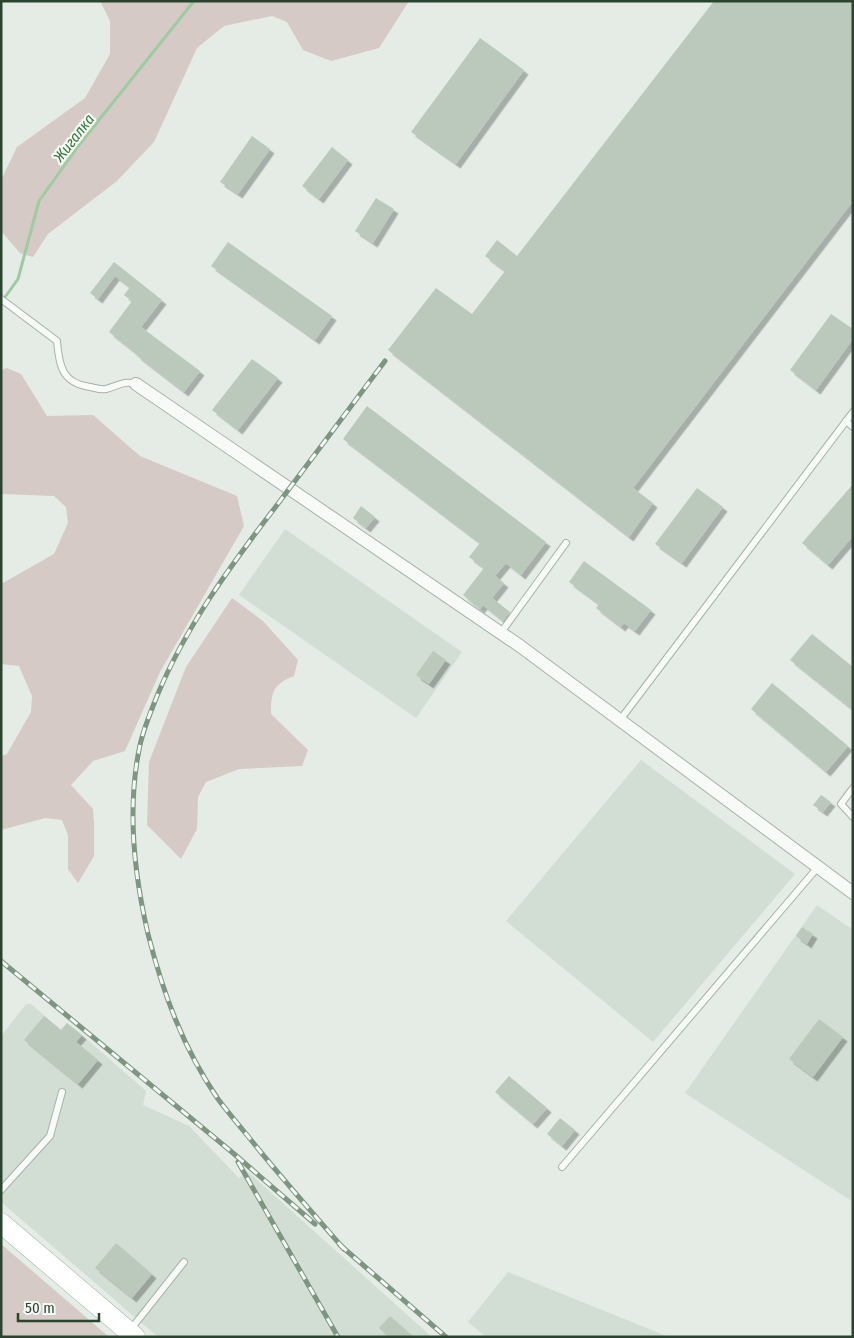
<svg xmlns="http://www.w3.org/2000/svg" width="854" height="1338" font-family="'Fira Sans Condensed',sans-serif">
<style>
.built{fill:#d2ded4}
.green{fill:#d5cac5}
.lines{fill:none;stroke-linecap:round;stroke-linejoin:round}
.stream{stroke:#a0cba2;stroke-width:3}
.building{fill:#bbc9bd;filter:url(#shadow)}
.service-casing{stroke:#a5b3a7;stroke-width:8}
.minor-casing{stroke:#a5b3a7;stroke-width:14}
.primary-casing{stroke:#a3b7a6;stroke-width:21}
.service{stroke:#f7faf7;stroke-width:6}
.minor{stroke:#f7faf7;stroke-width:12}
.primary{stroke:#fff;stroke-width:20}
.rail-casing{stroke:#7d9581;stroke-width:5}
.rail{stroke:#f4f9f5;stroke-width:3;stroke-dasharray:9;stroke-linecap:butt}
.labels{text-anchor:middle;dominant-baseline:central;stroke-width:4.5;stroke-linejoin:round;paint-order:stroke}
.water-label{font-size:15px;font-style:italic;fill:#36783c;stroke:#f4f9f5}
</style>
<defs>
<filter id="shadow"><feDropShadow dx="4.5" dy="4.5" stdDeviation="0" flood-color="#0004"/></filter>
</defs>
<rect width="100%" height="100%" fill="#e4ece5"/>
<!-- built -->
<g class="built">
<path d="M285 529 462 652 416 718 239 595Z"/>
<path d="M641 760 795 874 653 1042 506 921Z"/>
<path d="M817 905 853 930V1202L685 1093Z"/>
<path d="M26 1004H31L61 1030 67 1023 82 1035 146 1091 143 1105 189 1126 239 1178 247 1171 432 1337H158L1 1202V1036Z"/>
<path d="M508 1272 669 1337H486L468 1322Z"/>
</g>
<!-- green -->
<g class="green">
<path d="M100 1H409L379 48 331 61 303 50 287 22 272 16 224 26 197 48 154 142 117 181 48 234 33 257 20 253 1 231V180L17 147 85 98 110 54V21Z"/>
<path d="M7 368 21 374 47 416 93 415 140 456 237 496 244 526 160 672 125 751 93 761 71 785 93 809 94 824V856L78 883 68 869V835L62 820 45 818 1 830V756L7 754 31 712 32 696 19 666 1 664V584L54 554 68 523 66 507 54 496 1 494V370Z"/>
<path d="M232 598 263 621 298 660 294 676C273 684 271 692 271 714L308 750 302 766 239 769 206 782 198 797 197 829 181 859 147 825 149 762 186 667Z"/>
<path d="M1 1244 109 1337H1Z"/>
</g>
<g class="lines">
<!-- stream -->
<path class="stream" d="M3 300 18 279 39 201 79 145 194 1"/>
</g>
<!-- building -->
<g class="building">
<path d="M714 1H853V201L633 488 653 503 629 537 388 350 436 288 472 314 505 271 485 256 497 240 517 256Z"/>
<path d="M480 38 524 70 456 164 411 132Z"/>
<path d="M252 136 270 149 238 194 220 182Z"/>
<path d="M332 147 348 160 319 199 302 186Z"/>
<path d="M376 198 394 209 373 243 355 231Z"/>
<path d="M228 242 332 316 315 340 211 266Z"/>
<path d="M114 262 162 300 141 327 200 371 184 392 136 355 137 354 109 332 132 301 124 295 130 287 115 276 98 299 90 293Z"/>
<path d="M831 314 853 329V339L816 390 790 370Z"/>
<path d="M252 359 278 378 238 430 212 410Z"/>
<path d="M367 406 546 542 521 575 506 563 495 576 504 583 492 598 510 612 503 621 483 605 480 609 463 595 484 568 469 557 480 543 343 439Z"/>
<path d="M853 484V536L828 565 802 543Z"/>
<path d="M697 488 723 507 682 563 655 544Z"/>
<path d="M361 506 375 517 366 528 353 518Z"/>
<path d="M584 561 651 610 635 631 624 623 621 627 596 608 599 604 569 582Z"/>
<path d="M812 634 853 667V710L790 660Z"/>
<path d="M433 651 446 660 429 684 416 675Z"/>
<path d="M772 683 848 746 826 772 751 709Z"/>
<path d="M821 795 831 802 823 812 813 805Z"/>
<path d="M802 927 813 934 807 944 796 936Z"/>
<path d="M44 1016 61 1030 67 1023 82 1035 76 1042 98 1060 78 1084 24 1040Z"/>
<path d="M819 1019 843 1037 813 1077 789 1059Z"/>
<path d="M509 1076 547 1108 533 1124 495 1092Z"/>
<path d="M560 1118 575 1130 562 1146 547 1134Z"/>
<path d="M116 1243 152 1274 132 1298 95 1268Z"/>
<path d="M390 1316 414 1337H389L379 1328Z"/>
</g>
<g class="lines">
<!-- service casing -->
<g class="service-casing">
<g id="service">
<path d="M1 299 57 341C59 366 62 383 90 387 95 388 101 390 106 389 118 386 124 380 136 384"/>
<path d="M846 421 853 427"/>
<path d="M500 634 566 543"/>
<path d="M620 720 853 412"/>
<path d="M853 788 841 804 853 817"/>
<path d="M562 1167 818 867"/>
<path d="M1 1190 50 1136 62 1092"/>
<path d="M131 1329 184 1262"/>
</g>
</g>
<!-- minor casing -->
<g class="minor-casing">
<path id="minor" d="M136 384 520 646 853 893"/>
</g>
<!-- primary casing -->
<g class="primary-casing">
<path id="primary" d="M1 1223 135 1337"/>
</g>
<!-- service -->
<use href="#service" class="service"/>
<!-- minor -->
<use href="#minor" class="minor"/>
<!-- primary -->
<use href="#primary" class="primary"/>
<!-- rail casing -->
<g class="rail-casing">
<g id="rail">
<path d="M1 961 233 1153 315 1224"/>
<path d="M238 1162 338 1337"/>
<path d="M340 1245 446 1337"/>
<path d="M344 1249C311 1211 278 1174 247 1135 237 1123 227 1111 218 1099 183 1048 163 993 148 934 134 874 127 811 139 750 142 732 150 714 157 696 186 626 231 565 277 505 313 457 349 409 385 361"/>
</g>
</g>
<!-- rail -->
<use href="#rail" class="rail"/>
</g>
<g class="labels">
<!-- water labels -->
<g class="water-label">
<text transform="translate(74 138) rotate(-52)">Жигалка</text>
</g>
</g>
<!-- border -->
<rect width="854" height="1338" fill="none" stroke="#2b4430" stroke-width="5"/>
<!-- scale -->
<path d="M18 1313v8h81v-8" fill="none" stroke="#2b4430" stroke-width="2.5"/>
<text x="25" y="1313" font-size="15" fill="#2b4430" stroke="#f4f9f5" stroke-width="4" paint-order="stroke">50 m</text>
</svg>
